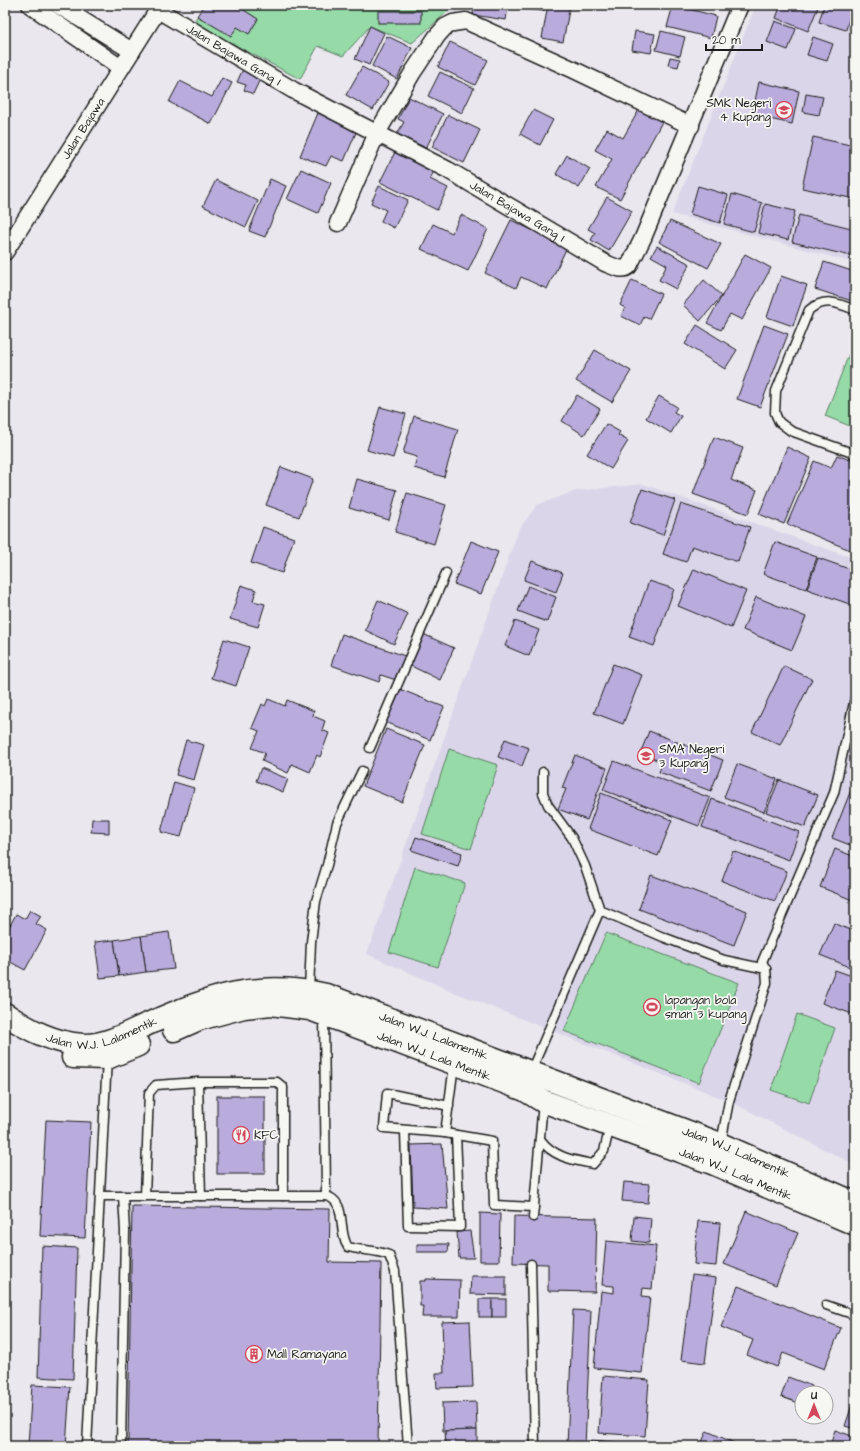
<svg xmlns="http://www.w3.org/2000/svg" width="860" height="1451" font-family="'Architects Daughter',sans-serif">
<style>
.built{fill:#dbd5e9}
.green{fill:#96dba7;stroke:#597c62}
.building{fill:#b9acdd;stroke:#1c1c1c}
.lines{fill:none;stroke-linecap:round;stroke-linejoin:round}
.lane-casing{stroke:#1c1c1c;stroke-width:11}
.street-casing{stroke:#1c1c1c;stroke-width:19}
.primary-casing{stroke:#1c1c1c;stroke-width:25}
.lane{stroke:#f6f6f2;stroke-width:8}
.street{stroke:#f6f6f2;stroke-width:16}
.primary{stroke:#f6f6f2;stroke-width:22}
.labels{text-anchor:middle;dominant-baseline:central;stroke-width:3.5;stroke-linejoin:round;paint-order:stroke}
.street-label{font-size:12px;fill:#1c1c1c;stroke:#f6f6f2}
.poi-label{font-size:12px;fill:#1c1c1c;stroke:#f6f6f2;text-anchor:start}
</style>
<rect width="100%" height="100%" fill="#eae7ee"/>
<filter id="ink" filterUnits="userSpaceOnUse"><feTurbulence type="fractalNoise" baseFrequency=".025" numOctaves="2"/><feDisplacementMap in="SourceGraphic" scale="8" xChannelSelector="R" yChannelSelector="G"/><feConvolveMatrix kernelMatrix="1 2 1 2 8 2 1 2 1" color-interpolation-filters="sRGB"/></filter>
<g filter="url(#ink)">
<!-- built -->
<g class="built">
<path d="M756 5H855V263L672 214Z"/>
<path d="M643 484 855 559V1165L729 1101 449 990 367 954 519 529 537 505 576 491Z"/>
</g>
<!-- green -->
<g class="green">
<path d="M205 5H455L412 43 370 26 343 56 318 46 300 79 193 23Z"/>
<path d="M854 341H855V428L825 416Z"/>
<path d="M449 749 498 765 471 849 422 834Z"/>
<path d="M415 867 465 883 438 967 389 952Z"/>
<path d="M606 933 739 983 699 1083 564 1031Z"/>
<path d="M797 1014 835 1028 809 1103 771 1090Z"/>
</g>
<!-- building -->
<g class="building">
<path d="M204 5H236L258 19 249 34 237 27 231 36 197 16Z"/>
<path d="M474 5H508L506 20 473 15Z"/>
<path d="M524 5H544L543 11 523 9Z"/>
<path d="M548 5H570L563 42 542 38Z"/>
<path d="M673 5 716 16 711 38 667 27Z"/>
<path d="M781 5H819L808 31 776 18Z"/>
<path d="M824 5H853L846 30 819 22Z"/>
<path d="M855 8V31L850 29Z"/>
<rect x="378" y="11" width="43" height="12"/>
<path d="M775 21 796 29 788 50 767 42Z"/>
<path d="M370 26 384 33 369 65 355 59Z"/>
<path d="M635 31 655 34 651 53 632 50Z"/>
<path d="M661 31 685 37 680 56 656 50Z"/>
<path d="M387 36 412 48 397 79 372 66Z"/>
<path d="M813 37 833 44 827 61 807 55Z"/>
<path d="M450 42 488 60 475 85 438 67Z"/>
<path d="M670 57 680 59 678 67 668 65Z"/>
<path d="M362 67 389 82 373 110 346 95Z"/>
<path d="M243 69 261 77 253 94 244 90 246 85 237 82Z"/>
<path d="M440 72 474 88 462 113 428 96Z"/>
<path d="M222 78 232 83 211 124 169 102 180 81 212 97Z"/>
<path d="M759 82 799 91 792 124 752 115Z"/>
<path d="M806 94 823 97 819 115 803 112Z"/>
<path d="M409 97 443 114 426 148 397 134 404 122 398 119Z"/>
<path d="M640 108 663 120 620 199 596 187 612 159 595 150 607 129 623 138Z"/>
<path d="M533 110 553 120 540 145 520 134Z"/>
<path d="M318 113 357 130 344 161 331 156 326 166 300 156Z"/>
<path d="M448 115 480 130 464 163 432 147Z"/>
<path d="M813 137 855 146V199L802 188Z"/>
<path d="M396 150 435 169 430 179 448 188 437 210 380 182Z"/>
<path d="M567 155 590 169 579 188 556 174Z"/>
<path d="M301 169 331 183 318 213 287 199Z"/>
<path d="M270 179 286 186 265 237 249 231Z"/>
<path d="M216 180 258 201 246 227 203 206Z"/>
<path d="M379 186 408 200 394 228 381 221 386 210 371 203Z"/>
<path d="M698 186 728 195 720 223 690 214Z"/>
<path d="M732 194 762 203 754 232 724 224Z"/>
<path d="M607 197 632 211 609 251 591 240 595 233 588 229Z"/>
<path d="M765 204 795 211 788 240 758 233Z"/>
<path d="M461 215 488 229 468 271 421 249 433 224 452 233Z"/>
<path d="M799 215 855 229V257L792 242Z"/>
<path d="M511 220 567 247 547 289 521 277 516 288 485 273Z"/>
<path d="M670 221 721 244 708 268 659 242Z"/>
<path d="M657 246 690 264 676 289 659 280 667 265 651 256Z"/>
<path d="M745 254 771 268 742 320 730 314 721 330 707 323Z"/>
<path d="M824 262 855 272V302L815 289Z"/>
<path d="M781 276 807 285 793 326 767 317Z"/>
<path d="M632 280 661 294 649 319 644 317 640 325 621 316 625 308 620 305Z"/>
<path d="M704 280 722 296 700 321 683 305Z"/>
<path d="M697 325 737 350 725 369 685 344Z"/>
<path d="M764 325 788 334 760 407 737 399Z"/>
<path d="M595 350 631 371 612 402 576 381Z"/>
<path d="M577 395 600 409 584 435 562 421Z"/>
<path d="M659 396 677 407 674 412 681 416 671 433 646 418Z"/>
<path d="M380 407 406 414 393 458 367 450Z"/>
<path d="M414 416 458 429 444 477 414 468 417 457 403 453Z"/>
<path d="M606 424 620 432 618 435 628 441 611 469 587 454Z"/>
<path d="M714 437 743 448 731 480 757 490 748 514 693 494Z"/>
<path d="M787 447 811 458 784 524 759 514Z"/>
<path d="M837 455 855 462V501L851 511 855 512V552L787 524 814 461 831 468Z"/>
<path d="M281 467 313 479 299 517 266 505Z"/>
<path d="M357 479 397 490 389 520 349 508Z"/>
<path d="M642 489 675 500 663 535 630 523Z"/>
<path d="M407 493 446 505 434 544 395 532Z"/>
<path d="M681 504 750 527 738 562 692 546 686 562 663 554Z"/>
<path d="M263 527 294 538 282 573 251 563Z"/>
<path d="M471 541 498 552 481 594 454 584Z"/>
<path d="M775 542 817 557 806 589 763 574Z"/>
<path d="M818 558 855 571V606L807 589Z"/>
<path d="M532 561 563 573 556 592 524 580Z"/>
<path d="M694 569 746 591 731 628 678 606Z"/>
<path d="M649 581 674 589 654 646 629 637Z"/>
<path d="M241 585 256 590 253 601 265 604 258 627 230 619Z"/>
<path d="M528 586 556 597 547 622 518 611Z"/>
<path d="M756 597 806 617 792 650 743 630Z"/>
<path d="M378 600 408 614 394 644 365 630Z"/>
<path d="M515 621 539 630 529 656 505 646Z"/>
<path d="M342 634 405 656 396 680 381 675 379 682 331 665Z"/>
<path d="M423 634 454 648 440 680 409 665Z"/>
<path d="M224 639 249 647 236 686 211 678Z"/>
<path d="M613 664 642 675 623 724 594 713Z"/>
<path d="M784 666 812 679 780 745 752 732Z"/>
<path d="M397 688 444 707 430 740 383 721Z"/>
<path d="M268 699 285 706 287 700 314 711 313 716 325 721 322 730 329 733 320 757 317 755 310 772 292 764 288 773 262 761 265 753 252 748 259 731 252 728 262 704 265 706Z"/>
<path d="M386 729 425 745 402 802 363 786Z"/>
<path d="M649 731 723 760 711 791 659 772 663 762 640 754Z"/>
<path d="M505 739 529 748 522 766 498 757Z"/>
<path d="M186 740 204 745 194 780 176 775Z"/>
<path d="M575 755 607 768 587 820 558 809 566 789 562 788Z"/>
<path d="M614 761 710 798 699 826 603 790Z"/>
<path d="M737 764 777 779 764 812 724 797Z"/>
<path d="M261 768 288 779 283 792 256 781Z"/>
<path d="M779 780 818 795 805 827 766 812Z"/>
<path d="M174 782 194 788 181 837 161 832Z"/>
<path d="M851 790 855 792V847L832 838Z"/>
<path d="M601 793 672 820 658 856 588 829Z"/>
<path d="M712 799 799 832 789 860 702 827Z"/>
<path d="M92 819H109V833L91 832Z"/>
<path d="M416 837 462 853 458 866 411 850Z"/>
<path d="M835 849 855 857V901L820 887Z"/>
<path d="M733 851 787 871 775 901 722 881Z"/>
<path d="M651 875 747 911 734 945 639 909Z"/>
<path d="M30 910 41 916 36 924 47 930 25 970 5 959V935L16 914 25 919Z"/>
<path d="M834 923 855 932V969L820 955Z"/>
<path d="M169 932 174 969 146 972 141 936Z"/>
<path d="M141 936 146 972 119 976 114 940Z"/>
<path d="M114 940 119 976 100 978 95 942Z"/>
<path d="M835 970 855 977V1015L822 1003Z"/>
<rect x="217" y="1096" width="48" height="78"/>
<path d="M46 1120 91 1122 85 1238 40 1236Z"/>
<path d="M442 1144 448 1209 413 1207 411 1145Z"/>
<path d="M624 1182 650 1184 648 1203 622 1201Z"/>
<path d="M132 1206 330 1209 329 1262 381 1263 378 1446H128Z"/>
<path d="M746 1211 798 1233 776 1285 724 1264Z"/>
<path d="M480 1213 500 1214 499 1261H480Z"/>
<path d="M514 1216 597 1218 595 1292 548 1291V1264L513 1263Z"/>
<path d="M634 1216 651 1218 649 1243 632 1241Z"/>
<path d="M698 1221 720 1223 716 1266 694 1264Z"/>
<path d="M470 1231 474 1258H459L457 1232Z"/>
<path d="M606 1241 656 1246 652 1289 643 1288 642 1296 650 1297 642 1373 594 1368 601 1291 614 1293V1286L602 1285Z"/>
<path d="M417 1244H449L448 1252H417Z"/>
<path d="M42 1246 77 1248 73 1379 38 1377Z"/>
<path d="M692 1275 716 1278 705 1363 681 1360Z"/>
<path d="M471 1276H506V1295L470 1294Z"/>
<path d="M426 1279 460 1280 459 1317H422L423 1306H420V1281H426Z"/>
<path d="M738 1286 841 1328 824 1369 783 1353 777 1367 747 1355 753 1340 721 1327Z"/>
<rect x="479" y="1299" width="13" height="18"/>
<rect x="492" y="1299" width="14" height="18"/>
<path d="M573 1310 591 1311 585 1446H567Z"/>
<path d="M470 1321 473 1387 437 1388 436 1373H444L442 1322Z"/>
<path d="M603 1376 649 1380 645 1436 599 1433Z"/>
<path d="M788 1377 812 1386 810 1393H802V1404L781 1397Z"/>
<path d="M32 1385 70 1387 66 1446 28 1445Z"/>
<path d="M855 1396V1429L845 1426Z"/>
<path d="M476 1402 477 1430 443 1431 442 1403Z"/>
<path d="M477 1430V1446H446L445 1431Z"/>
<path d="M835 1430 855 1437V1446H830Z"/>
<path d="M707 1431 741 1446H700Z"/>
<path d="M591 1440 658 1446H590Z"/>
</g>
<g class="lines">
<!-- lane casing -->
<g class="lane-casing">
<g id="lane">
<path d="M855 310C838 303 825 297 809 310L776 391 775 413 779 422 791 431 855 454"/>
<path d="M370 748 446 573"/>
<path d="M543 772V793L548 805 572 838 585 866 600 910 663 937 724 960 766 969"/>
<path d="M309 991 311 942 316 901 327 865 337 823 362 771"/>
<path d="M324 1016 326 1196"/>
<path d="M454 1065 445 1133 492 1141 494 1205 534 1207"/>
<path d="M531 1071 600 910"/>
<path d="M198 1082 201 1196"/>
<path d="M405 1131 408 1226 460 1227 456 1135"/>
<path d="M445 1133 384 1128 387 1093 449 1106"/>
<path d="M540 1139C553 1157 572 1160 593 1164L604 1151 610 1126"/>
<path d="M721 1143 729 1101 767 983 766 969 762 962 834 793 855 698"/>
<path d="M100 1196H326C348 1201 337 1232 348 1247 363 1251 374 1249 389 1255L395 1271 408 1446"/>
<path d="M145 1196 149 1093 156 1085 198 1082H277L283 1087V1196"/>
<path d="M533 1217 543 1102"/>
<path d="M531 1264 535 1446"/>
<path d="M826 1305 855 1315"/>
<path d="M87 1446 107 1058"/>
<path d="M121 1446 125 1231 123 1196"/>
</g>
</g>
<!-- street casing -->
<g class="street-casing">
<g id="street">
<path d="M30 5 121 68"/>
<path d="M58 5 132 51"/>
<path id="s1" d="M158 10 293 90 448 170 605 263C613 266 622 272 629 266L643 238 740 5"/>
<path d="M338 223 377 133 413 72 437 36 445 27 453 23 466 21 572 69 691 126"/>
<path id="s2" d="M5 252 161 5"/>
</g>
</g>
<!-- primary casing -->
<g class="primary-casing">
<g id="primary">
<path id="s3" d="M5 1014C29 1030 54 1043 83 1045 106 1046 129 1032 150 1023 213 996 256 980 326 995L720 1144 855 1203"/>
<path id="s4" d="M174 1030 199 1019 244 1007 271 1004 310 1009 525 1090 543 1101 712 1163 855 1224"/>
<path d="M73 1057 107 1058 138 1045"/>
</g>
</g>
<!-- lane -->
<use href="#lane" class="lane"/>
<!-- street -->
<use href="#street" class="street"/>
<!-- primary -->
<use href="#primary" class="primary"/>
</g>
</g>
<!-- icons -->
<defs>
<g id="school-ring" transform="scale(0.9)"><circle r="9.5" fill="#f6f6f2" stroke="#d1495b" stroke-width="1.5"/><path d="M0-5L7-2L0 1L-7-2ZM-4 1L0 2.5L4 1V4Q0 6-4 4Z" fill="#d1495b"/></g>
<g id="stadium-ring" transform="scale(0.9)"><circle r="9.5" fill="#f6f6f2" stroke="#d1495b" stroke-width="1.5"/><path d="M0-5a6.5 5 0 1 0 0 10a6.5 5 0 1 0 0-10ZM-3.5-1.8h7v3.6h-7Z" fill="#d1495b"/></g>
<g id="restaurant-ring" transform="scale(0.9)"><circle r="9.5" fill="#f6f6f2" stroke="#d1495b" stroke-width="1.5"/><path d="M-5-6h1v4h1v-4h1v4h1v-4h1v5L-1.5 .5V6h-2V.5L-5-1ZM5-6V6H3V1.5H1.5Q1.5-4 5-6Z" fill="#d1495b"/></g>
<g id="building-ring" transform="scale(0.9)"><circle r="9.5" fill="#f6f6f2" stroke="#d1495b" stroke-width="1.5"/><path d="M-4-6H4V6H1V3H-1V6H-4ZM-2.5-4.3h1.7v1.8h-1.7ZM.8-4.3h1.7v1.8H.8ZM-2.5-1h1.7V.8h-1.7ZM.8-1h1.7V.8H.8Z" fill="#d1495b"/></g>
</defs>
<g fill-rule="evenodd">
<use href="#school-ring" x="784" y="110"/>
<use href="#school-ring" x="646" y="756"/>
<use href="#stadium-ring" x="652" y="1007"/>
<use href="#restaurant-ring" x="241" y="1135"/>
<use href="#building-ring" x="254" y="1354"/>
</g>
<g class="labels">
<!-- street labels -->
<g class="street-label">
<text stroke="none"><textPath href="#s1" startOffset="88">Jalan Bajawa Gang I</textPath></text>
<text stroke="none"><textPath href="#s2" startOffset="146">Jalan Bajawa</textPath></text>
<text stroke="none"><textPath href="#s1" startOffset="412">Jalan Bajawa Gang I</textPath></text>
<text stroke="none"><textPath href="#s3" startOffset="105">Jalan W.J. Lalamentik</textPath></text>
<text stroke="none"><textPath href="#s3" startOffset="453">Jalan W.J. Lalamentik</textPath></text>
<text stroke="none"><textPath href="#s4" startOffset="273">Jalan W.J. Lala Mentik</textPath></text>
<text stroke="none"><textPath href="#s3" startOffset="777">Jalan W.J. Lalamentik</textPath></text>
<text stroke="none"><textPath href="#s4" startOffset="597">Jalan W.J. Lala Mentik</textPath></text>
</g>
<!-- poi labels -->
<g class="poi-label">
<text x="771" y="103" text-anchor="end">SMK Negeri<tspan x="771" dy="14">4 Kupang</tspan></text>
<text x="659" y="749">SMA Negeri<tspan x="659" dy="14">3 Kupang</tspan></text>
<text x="665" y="1000">lapangan bola<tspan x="665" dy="14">sman 3 kupang</tspan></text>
<text x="254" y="1135">KFC</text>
<text x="267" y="1354">Mall Ramayana</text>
</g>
</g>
<!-- margin -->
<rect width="860" height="1451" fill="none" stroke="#f6f6f2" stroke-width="20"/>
<rect x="10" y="10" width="840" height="1431" fill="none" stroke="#1c1c1c" stroke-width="1.5" filter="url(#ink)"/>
<!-- north arrow -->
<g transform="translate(814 1405)"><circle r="19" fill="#f6f6f2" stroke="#9f9f9c"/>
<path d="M0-3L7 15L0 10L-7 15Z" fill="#d1495b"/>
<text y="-6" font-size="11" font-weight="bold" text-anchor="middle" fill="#1c1c1c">U</text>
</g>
<!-- scale -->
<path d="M706 44v6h56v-6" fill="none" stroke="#1c1c1c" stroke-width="2"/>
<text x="712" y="44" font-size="12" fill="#1c1c1c" stroke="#f6f6f2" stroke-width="3" paint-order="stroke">20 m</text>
</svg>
